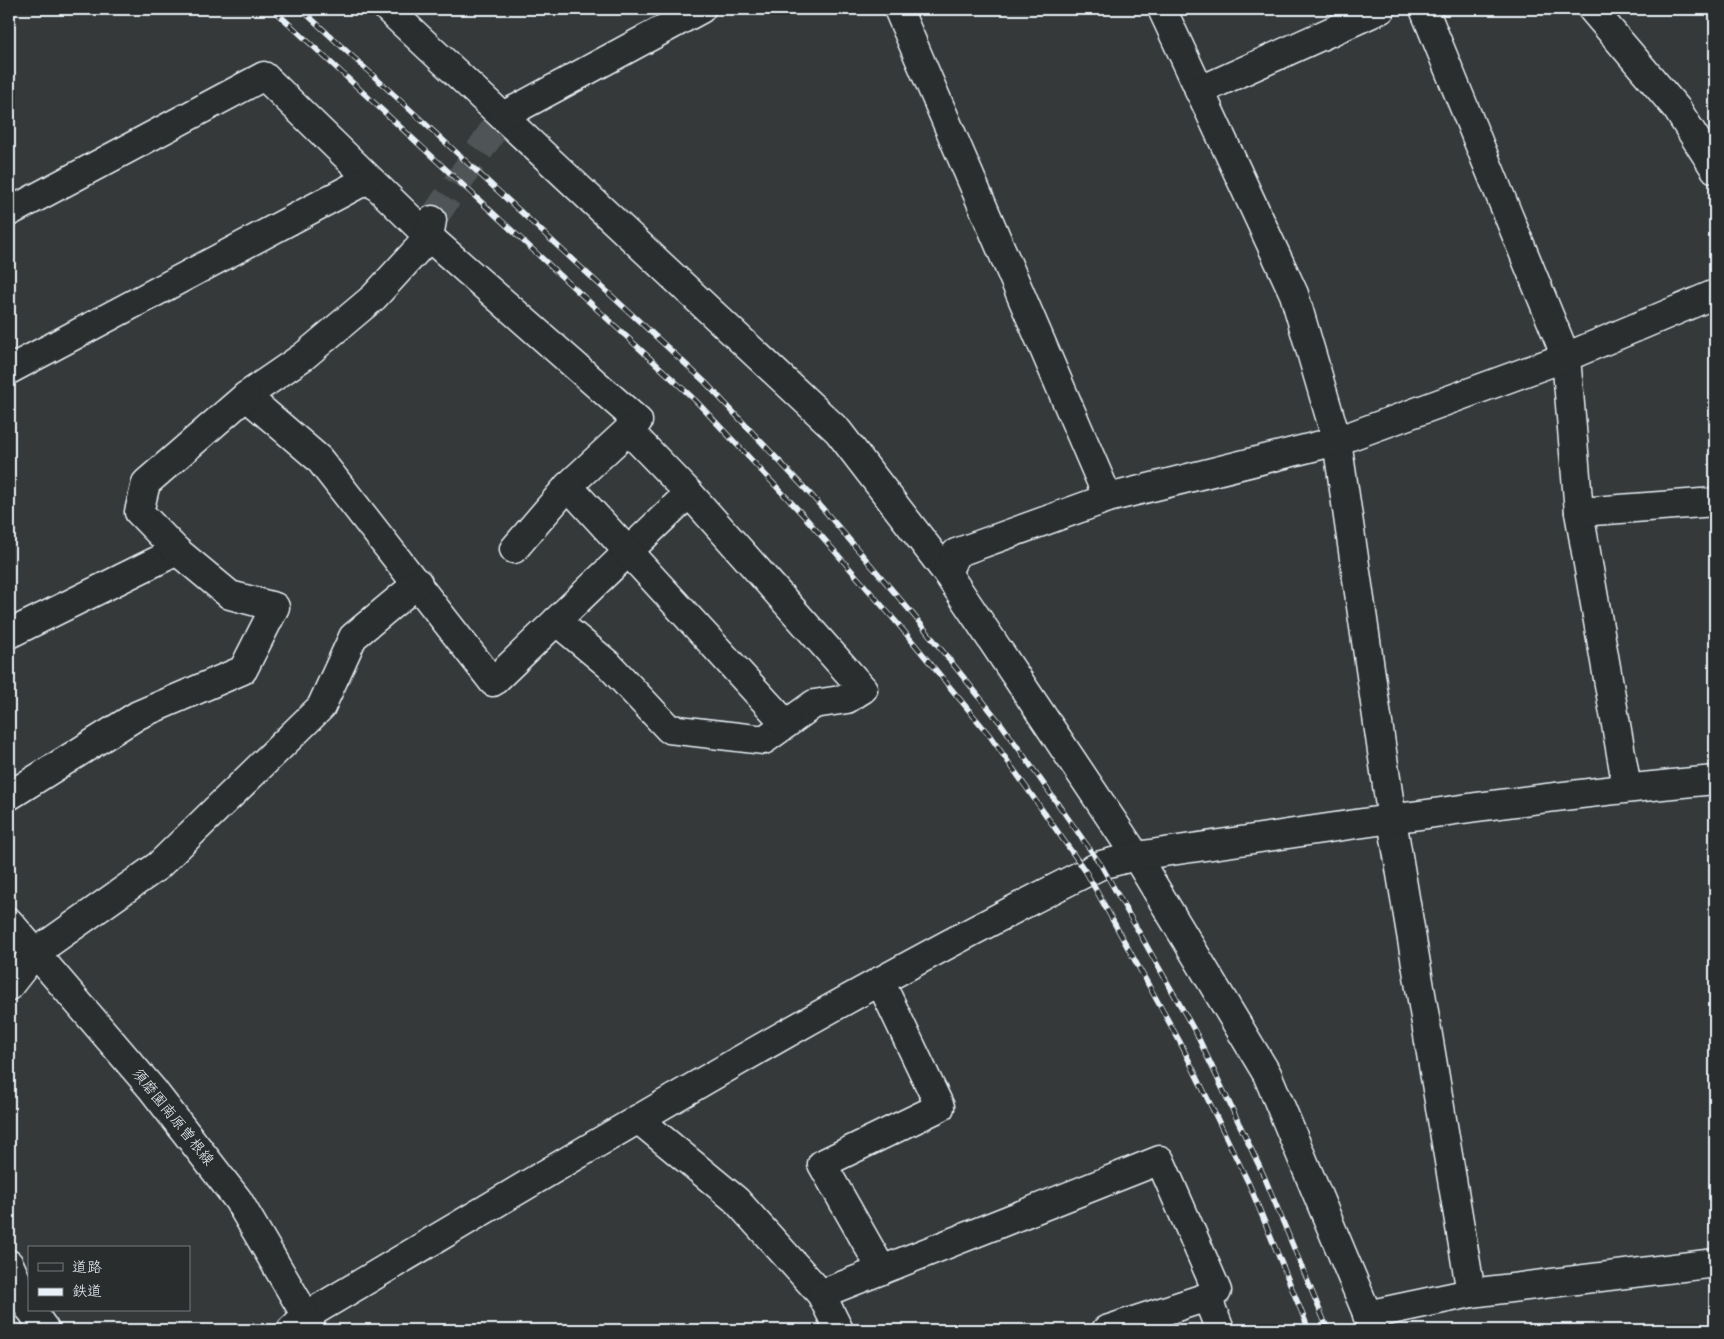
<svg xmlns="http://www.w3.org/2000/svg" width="1724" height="1339" font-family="'Architects Daughter','Klee One',sans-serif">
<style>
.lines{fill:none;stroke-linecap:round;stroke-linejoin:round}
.minor-tunnel{stroke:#505556;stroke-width:28;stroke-dasharray:28 14;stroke-linecap:butt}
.minor-casing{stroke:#e8f1f8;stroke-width:31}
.major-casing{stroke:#e8f1f8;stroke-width:31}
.minor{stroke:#2a2d2e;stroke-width:28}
.major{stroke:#2a2d2e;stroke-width:28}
.rail-casing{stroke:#e8f1f8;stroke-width:5.5}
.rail{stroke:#2a2d2e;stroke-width:4;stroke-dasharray:11;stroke-linecap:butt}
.labels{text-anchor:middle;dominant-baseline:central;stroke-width:4;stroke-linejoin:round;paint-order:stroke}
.street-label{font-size:15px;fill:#e8f1f8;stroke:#2a2d2e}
</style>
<rect width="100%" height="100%" fill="#35393a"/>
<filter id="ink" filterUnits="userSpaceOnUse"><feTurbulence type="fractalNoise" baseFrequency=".02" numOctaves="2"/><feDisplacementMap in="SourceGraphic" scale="10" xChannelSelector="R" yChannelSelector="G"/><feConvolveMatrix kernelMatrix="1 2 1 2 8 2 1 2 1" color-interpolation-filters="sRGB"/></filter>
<g filter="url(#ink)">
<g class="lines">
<!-- minor-tunnel -->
<path class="minor-tunnel" d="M432 220 503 116"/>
<!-- minor casing -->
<g class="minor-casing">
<g id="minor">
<path d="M388 9 838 431 947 573 1136 856 1267 1074 1374 1330"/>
<path d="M898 9 1108 498"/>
<path d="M1162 9 1294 294 1337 441 1392 820 1471 1293"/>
<path d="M1424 9 1566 357 1579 512 1627 788"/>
<path d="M1592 9 1677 109 1715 169"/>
<path d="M1199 91 1381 9"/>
<path d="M503 116 701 9"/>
<path d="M9 212 264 76 429 237 638 421 568 486"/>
<path d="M432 220 429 237 374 297 304 356 246 396 319 459 493 682 689 493 863 689 847 699 814 704 764 740 669 729 609 665 556 621"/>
<path d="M9 370 368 179"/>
<path d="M628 430 689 493"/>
<path d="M1579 512 1715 502"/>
<path d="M514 549 568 486 786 724"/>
<path d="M947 573 956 553 1108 498 1337 441 1566 357 1715 294"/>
<path d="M9 634 177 551"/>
<path d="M9 796 138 715 243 670 275 607 230 595 177 551 139 512 146 483 246 396"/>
<path d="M880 981 940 1107 822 1164 882 1270"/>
<path d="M9 986 35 953 158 866 321 707 353 637 418 583"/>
<path d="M638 1119 736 1200 821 1294 839 1330"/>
<path d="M9 1264 29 1308"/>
<path d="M821 1294 1160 1160 1217 1291 1207 1297"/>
<path d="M31 1310 45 1330"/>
<path d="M1367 1315 1471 1293 1715 1263"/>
<path d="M291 1330 306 1316C568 1161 828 1001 1101 865L1136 856C1328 829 1521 797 1715 780"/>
<path d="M1106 1330 1207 1297 1220 1330"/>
</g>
</g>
<!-- major casing -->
<g class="major-casing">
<path id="major" d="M9 922 152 1089 238 1200 306 1316 312 1330"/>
</g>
<!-- minor -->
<use href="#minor" class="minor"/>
<!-- major -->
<use href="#major" class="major"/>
<!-- rail casing -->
<g class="rail-casing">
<g id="rail">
<path d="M273 9 695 400 804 516 898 624 990 736 1086 872 1180 1042 1249 1184 1309 1330"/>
<path d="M301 9 705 382 812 496 911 612 1002 725 1101 865 1197 1035 1264 1176 1328 1330"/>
</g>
</g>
<!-- rail -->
<use href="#rail" class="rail"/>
</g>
</g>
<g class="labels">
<!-- street labels -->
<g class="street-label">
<text transform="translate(173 1117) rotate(51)">須磨園南原曽根線</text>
</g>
</g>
<!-- margin -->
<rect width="1724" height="1339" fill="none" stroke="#2a2d2e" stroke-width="30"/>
<rect x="15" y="15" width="1694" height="1309" fill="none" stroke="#e8f1f8" stroke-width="2" filter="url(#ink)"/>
<!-- legend -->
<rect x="28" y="1246" width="162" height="65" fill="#2a2d2e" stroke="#767b7f"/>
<rect x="38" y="1263" width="25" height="8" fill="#2a2d2e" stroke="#767b7f"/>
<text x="72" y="1272" font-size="15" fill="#e8f1f8">道路</text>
<rect x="38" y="1288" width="25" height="8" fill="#e8f1f8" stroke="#767b7f"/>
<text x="72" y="1296" font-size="15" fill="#e8f1f8">鉄道</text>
</svg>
